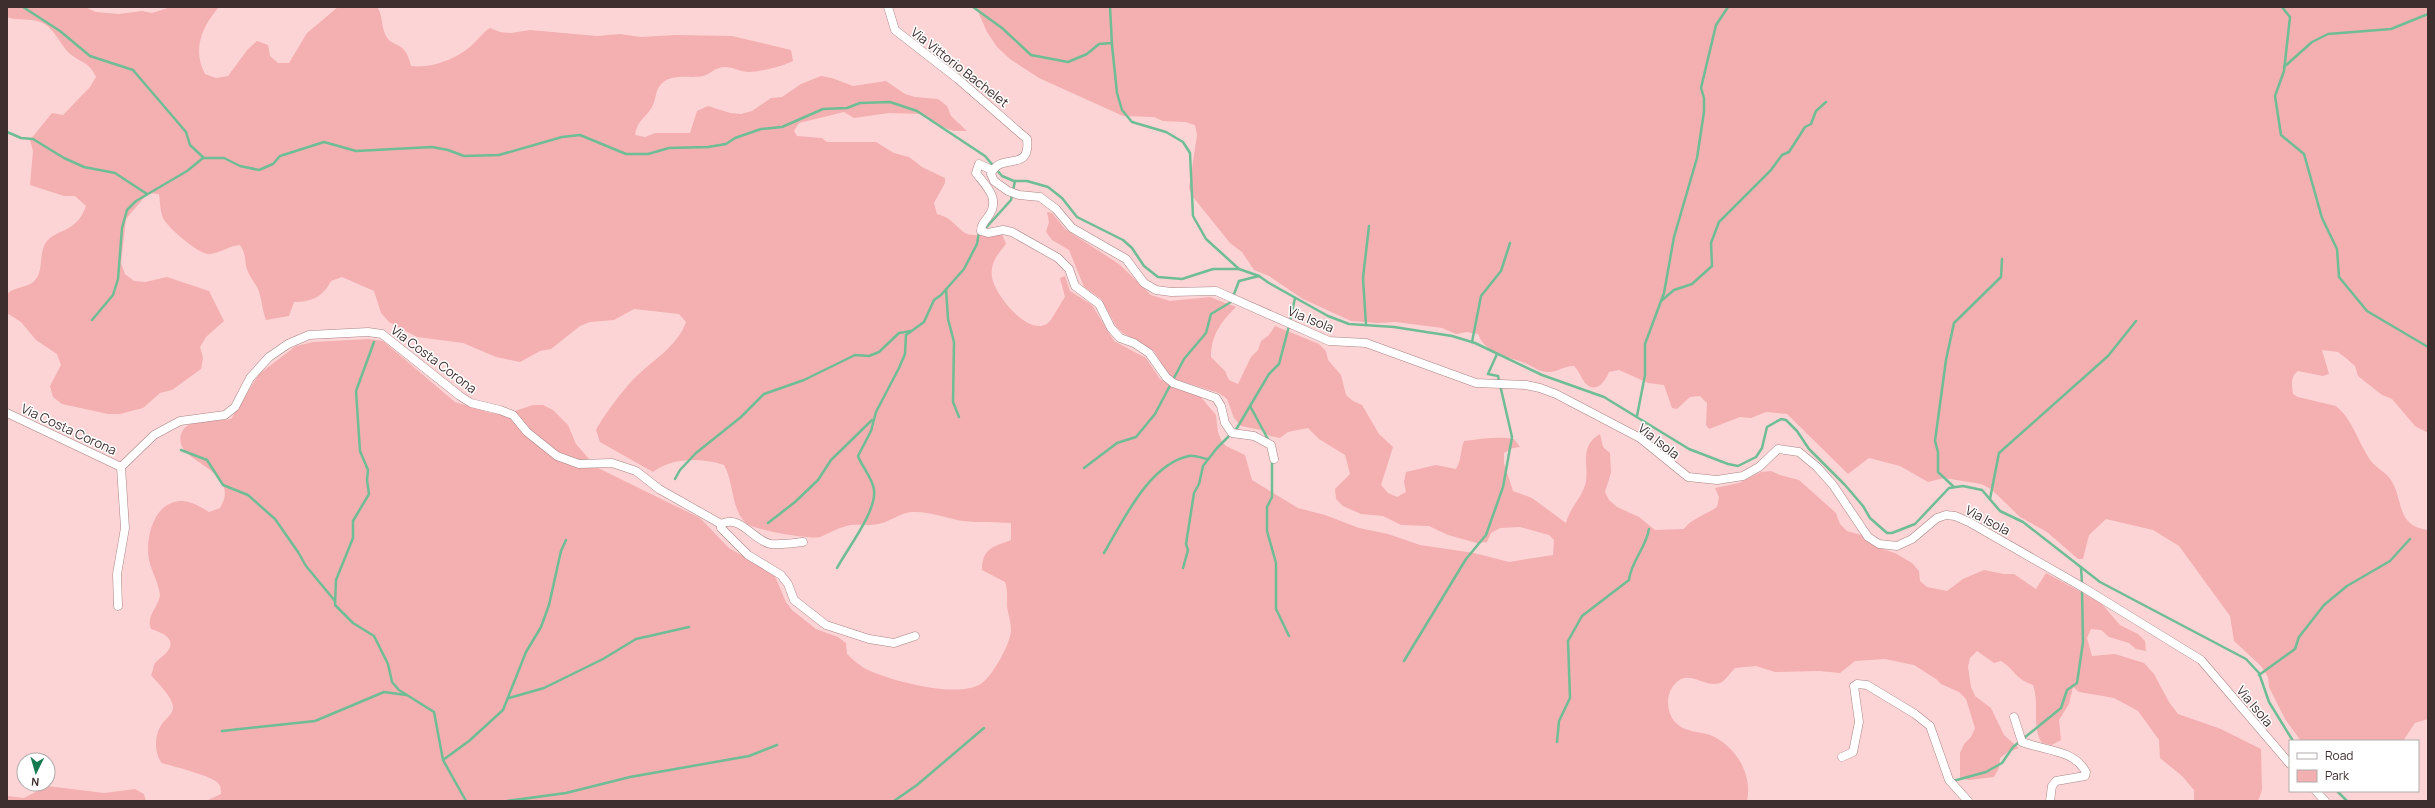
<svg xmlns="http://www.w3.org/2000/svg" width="2435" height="808" font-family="Manrope,sans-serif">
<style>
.green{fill:#f4afb1}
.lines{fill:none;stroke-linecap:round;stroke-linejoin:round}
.stream{stroke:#6ebd95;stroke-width:2.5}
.street-casing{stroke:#aa8485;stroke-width:9}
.street{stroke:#fff;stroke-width:8}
.labels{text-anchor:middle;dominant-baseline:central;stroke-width:3;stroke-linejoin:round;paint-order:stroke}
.street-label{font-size:13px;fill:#3e2e2e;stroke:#fff}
</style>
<rect width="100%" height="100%" fill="#fdd4d5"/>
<!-- green -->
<g class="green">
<path d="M7 7H85L96 12 119 14 142 11 152 13 171 7H219C202 26 192 50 205 74L216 78 228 76 248 49 257 41 268 45 270 56 278 63H289L307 33 338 7H377C383 15 381 25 385 34 392 50 405 38 411 66 431 69 460 58 474 43 480 38 483 32 490 28L500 32 511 33 530 30 597 36 620 34 641 37 675 35 732 36 791 50 793 61C784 66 759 72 749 72 741 72 733 67 725 67 715 67 711 74 703 76 689 79 669 72 659 87 655 92 656 101 652 107 645 119 638 119 635 135L645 137 655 133H690L697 111 708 106 730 113 741 114 752 111 771 98 782 97 801 84 821 76 832 78 853 86 886 81 905 94 915 97 938 99 947 106 951 116 967 131H954L942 127 923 114 889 113 854 118 844 112 799 123 794 131 797 136 822 138 827 142H876L894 153 909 157 922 167 945 178V183L934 203 937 214C952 218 954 225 965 233 971 237 994 235 1002 234L1006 244C998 254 990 263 992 277 994 294 1029 338 1048 323 1052 320 1061 302 1065 297L1060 278 1065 276 1070 291 1092 305 1114 341 1146 358 1160 379 1174 387 1200 396 1216 415 1218 432 1222 442 1226 446 1245 455 1252 480 1298 508 1325 515 1359 528 1388 534 1420 545 1474 553 1509 562 1553 555 1554 540 1549 535 1520 527 1500 528 1491 533 1487 542 1477 543 1448 535 1429 526 1401 525 1383 516 1361 514 1343 506 1336 499 1335 489 1350 474 1345 455 1319 439 1308 428 1288 432 1280 438 1270 436 1261 430 1241 426 1234 418 1227 399 1219 393 1177 380 1168 375 1154 351 1123 333 1116 326 1101 299 1084 287 1069 250 1052 240 1046 232 1049 222 1047 212 1052 213 1065 229 1119 264 1151 295 1170 301 1210 297 1236 307C1221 322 1211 335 1211 357L1225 371 1229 380 1238 384 1251 357 1258 350 1261 341 1269 335 1275 326 1319 344 1326 351 1328 360 1341 375 1346 395 1353 401 1362 405 1379 434 1393 447 1381 485 1388 493 1397 497 1406 492 1404 482 1406 472 1436 465 1456 469C1462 459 1460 451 1464 441 1482 439 1496 436 1514 439L1520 447 1513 448 1504 453V463L1513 491 1532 498 1566 523C1570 508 1579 501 1584 488 1592 469 1576 448 1600 434L1603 447 1610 453 1611 473 1605 492 1609 500 1617 507 1639 517 1655 530 1684 529C1692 518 1706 515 1717 507L1719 497 1715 488 1739 483 1761 472 1771 471 1780 475 1799 480 1836 513 1840 524 1847 531 1861 535 1876 547 1895 553 1912 563 1919 571 1920 581 1927 587 1947 591 1963 579 1984 570 2004 574H2014L2036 589 2046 573 2101 603 2120 625 2138 634 2145 641 2146 651 2136 649 2129 643 2109 637 2101 630 2091 629 2087 638 2092 656 2115 654 2144 663 2154 674 2169 702 2178 714 2221 729 2261 749 2262 790 2258 801H2194V790L2182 776 2160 758 2159 740 2138 711 2114 698 2079 692 2073 687 2069 704 2059 720 2061 740 2052 745 2042 743C2031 726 2040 705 2033 685 2015 679 2015 670 2001 661L1994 663 1977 651 1970 658 1968 667 1971 687 1975 696 1991 708 2004 735 2019 748 2008 752 2000 758 1999 768 1994 777 1969 780 1960 778V753L1964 744 1971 737 1975 728 1966 699 1959 692 1941 684 1936 679 1914 665 1885 659 1855 661 1840 673 1819 671 1775 672 1756 666 1735 668C1731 672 1725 681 1720 683 1705 689 1689 668 1675 684 1663 696 1667 721 1683 728 1691 732 1701 732 1710 735 1735 745 1753 774 1747 801H206L221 794C221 790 221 786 218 783 212 776 172 766 162 763 154 754 154 734 162 724 166 718 174 714 173 706 171 695 158 684 151 675 153 672 153 666 155 663 158 659 164 656 167 652 178 639 161 632 151 629 146 616 157 609 160 596 159 583 152 573 149 560 145 539 153 502 181 501 191 501 201 507 209 512L220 508C224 501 227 494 223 485 216 470 197 463 186 452 177 444 179 428 191 424 200 420 220 421 231 419L259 374 296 346 313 342 369 339 383 341 455 402 491 413 512 412 533 405H543L553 410 568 425 576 444 596 467 700 518 729 548 774 574 786 602 792 610 816 629 838 637 846 643 847 654C852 659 858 664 864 668 887 680 959 700 982 683 993 675 1011 643 1011 630 1011 622 1008 614 1007 606 1007 597 1008 591 1005 582L982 570C982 548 993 547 1011 540V523C995 522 979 523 963 521 946 518 929 511 912 512 899 513 890 522 878 524 869 526 859 524 851 525 839 527 830 533 820 537 811 540 753 530 746 523 731 510 734 482 724 465 701 458 673 457 653 472L600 442 596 430C604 415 627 384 639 374 656 358 678 345 686 322L679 314 634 309 614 320 590 322 580 326 551 349 540 351 520 362 496 357 463 343 417 337 389 322 381 313 374 291 342 277 331 281C323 297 311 302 294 302L289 316 266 320C262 310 262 299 258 289 254 281 248 275 246 266 245 257 245 253 240 245 228 246 219 254 208 254 197 253 167 227 163 218 160 211 160 201 159 194L148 193 126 219 121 263 125 274 134 281 145 282 167 277 209 291 224 321 206 337 200 347 203 358 201 369 172 390 160 393 143 408 120 414H108L62 404 53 397 50 386 61 365 57 354 36 340 21 322 7 313V294C14 287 25 288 32 283 45 273 38 257 45 244 54 228 76 235 86 206L75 196H64L30 185 33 151 30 140 52 113 63 115 90 87 96 77C89 61 80 63 69 53 59 43 54 27 40 22 30 18 18 21 7 17Z"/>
<path d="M976 7H2428V433L2415 426 2392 399 2382 395 2358 376 2355 366 2347 359 2338 352 2322 350 2329 374 2323 376 2298 371C2290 377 2292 384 2293 394L2298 397 2336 406C2354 421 2358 443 2371 461 2376 468 2386 472 2391 480 2404 501 2396 526 2428 530V719L2415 723 2403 741H2301L2285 719 2269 687 2268 677 2261 666 2234 641 2230 616 2179 546 2153 530 2106 519 2089 535 2083 559H2078L2047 532 2020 517 1991 489 1981 484 1944 478 1928 482 1900 466 1869 458 1848 474 1787 414 1766 412 1751 418 1740 417 1709 429 1706 425 1707 403 1700 396 1690 397 1677 409 1672 408 1664 385 1648 383 1619 370 1609 372C1606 380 1597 394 1586 384 1582 380 1580 372 1574 366 1563 366 1556 373 1547 372 1540 372 1533 367 1527 364 1509 356 1486 355 1478 334L1467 332 1456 334 1442 328 1396 322 1378 323 1351 321 1303 299 1269 276 1254 270 1242 252 1230 243 1193 197 1189 188 1197 135 1195 125 1185 122 1163 121 1154 117 1123 116 1039 78 1010 59 997 47 987 32Z"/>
<path d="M47 786 104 793 135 789 144 794 146 801H7V796L24 798Z"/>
</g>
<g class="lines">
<!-- stream -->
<g class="stream">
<path d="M23 7 60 31 90 56 133 70 186 132 190 145 204 158"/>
<path d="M973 7 1002 28 1031 55 1068 62 1087 54 1099 44 1112 43"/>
<path d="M1110 7 1112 45 1117 93 1122 110 1132 122 1166 132 1183 142 1190 153 1193 216 1206 239 1239 269 1259 276 1269 283 1328 316 1349 324 1394 327 1452 336 1475 343 1542 375 1604 397 1689 449 1728 464 1738 466 1756 457 1762 448 1767 427 1781 419 1786 420 1797 431 1809 449 1845 485 1863 506 1870 518 1887 533H1892L1915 524 1949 488 1963 486 1982 490 2000 511 2023 522 2100 582 2246 659 2259 673 2269 702 2293 741"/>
<path d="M2282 7 2290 17 2284 71 2275 96 2281 135 2304 154 2322 218 2337 249 2339 277 2367 311 2428 347"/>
<path d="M2284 67 2312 42 2328 34 2391 29 2428 14"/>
<path d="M7 132 21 138 33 139 64 158 84 167 115 173 147 194"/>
<path d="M984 230 1011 200 1015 181"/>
<path d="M946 289 948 319 954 342 953 402 959 417"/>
<path d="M1661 301 1674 290 1692 284 1712 266 1711 243 1719 222 1771 170 1782 155 1789 152 1805 127 1811 124 1816 111 1826 102"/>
<path d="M92 320 113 295 118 279 122 228 127 210 136 201 187 171 203 158H224L240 166 259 170 273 164 280 156 324 142 356 151 432 147 448 150 464 156 499 155 562 137 580 135 626 154H648L669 148 708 147 726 144 735 138 761 129 782 127 823 109 847 108 860 103 890 102 917 111 985 156 1002 176 1014 181H1027L1048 187 1062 198 1077 217 1123 240 1132 248 1144 266 1158 277 1182 279 1213 269H1239"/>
<path d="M1290 321 1295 298"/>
<path d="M1366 325 1363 278 1369 226"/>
<path d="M374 342 356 391 360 451 368 470 367 480 369 494 353 521V538L336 580 335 605 353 623 374 636 388 664 392 682 399 690 434 712 443 760 466 801"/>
<path d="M1472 342 1481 296 1501 271 1510 243"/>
<path d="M1250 406 1269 441"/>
<path d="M1637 416 1645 375V344L1664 293 1674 237 1697 158 1704 112V98L1701 88 1716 25 1728 7"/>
<path d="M181 450 207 460 223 485 248 495 275 519 298 552 306 566 335 601"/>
<path d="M1272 460V497L1267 507V531L1276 563V609L1289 636"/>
<path d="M1084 468 1117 443 1136 437 1155 414 1184 359 1206 333 1211 314 1231 302 1239 281 1259 276"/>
<path d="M675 479 680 470 696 453 741 417 764 394 804 380 855 355 869 356 879 352 899 333 911 331"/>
<path d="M1954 487 1938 472V452L1935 441 1946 360 1954 323 2001 277 2002 259"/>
<path d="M1990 499 1999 453 2108 356 2136 321"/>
<path d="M768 523 795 502 818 480 831 460 872 420"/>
<path d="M1104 553C1123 521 1149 464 1189 456 1194 455 1202 458 1207 459"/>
<path d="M2081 567 2082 584"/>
<path d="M837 568C847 549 877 511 874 490 873 479 862 467 858 456L871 431 876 412 899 368 905 354 906 335 924 322 934 300 941 295 964 269 977 244 979 232"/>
<path d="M1183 568 1188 550 1186 544 1194 493 1199 484 1203 466 1217 448 1237 428 1269 374 1279 364 1289 326"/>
<path d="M1404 661 1466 559 1486 535 1503 487 1512 437 1498 376 1488 374 1497 354"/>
<path d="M2259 675 2295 649 2299 637 2324 605 2347 586 2390 561 2410 539"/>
<path d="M509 698 544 688 603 659 636 639 689 627"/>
<path d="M222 731 315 721 384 692 406 695"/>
<path d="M1557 742 1559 721 1570 698 1568 641 1582 616 1629 580C1631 561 1646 548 1649 529"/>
<path d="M443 760 469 741 503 710 526 652 541 627 549 605 561 551 566 540"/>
<path d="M1953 781 1986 772 2002 763 2013 747 2061 708 2067 690 2077 683 2083 642 2082 589"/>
<path d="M2337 791 2347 801"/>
<path d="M507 801 566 793 630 777 749 756 777 745"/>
<path d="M894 801 917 785 984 728"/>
</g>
<!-- street casing -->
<g class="street-casing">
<g id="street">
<path d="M888 7 895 30 958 79 1027 139C1031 174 1000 151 991 174L994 181 1008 191 1019 195 1040 197 1056 209 1072 228 1126 259 1144 283 1156 290 1171 292 1216 291 1329 341 1366 343 1476 383 1526 385 1540 388 1556 394 1640 438 1688 477 1717 480 1743 476 1759 467 1778 449 1799 452 1817 467 1833 485 1868 537 1879 544 1897 546 1912 539 1937 518 1946 515 1955 516 1969 522 2084 588 2201 660 2290 764"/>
<path d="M992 170 979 164 976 173C987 187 1001 199 988 217 984 222 981 225 981 231L988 233 1003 230 1012 232 1058 258 1069 269 1075 286 1099 304 1111 328 1120 338 1134 343 1149 353 1166 377 1173 383 1216 398 1221 406 1225 423 1232 433 1254 436 1271 445 1274 459"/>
<path d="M7 413 121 467"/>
<path d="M121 467 154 435 180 421 225 415 235 407 250 378 269 357 288 344 309 335 368 332 382 334 460 396 471 403 500 410 513 415 527 432 557 456 579 464 612 463 636 471 659 489 721 524V528L748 555 781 575 788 584 794 600 826 625 869 639 894 643 915 636"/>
<path d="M721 524C741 514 753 541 771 544 781 545 793 543 803 542"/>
<path d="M118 606 117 574 125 528 121 467"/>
<path d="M2014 717 2022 742C2045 751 2073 749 2086 772L2085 776 2056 781 2052 786 2050 801"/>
<path d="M1842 757 1853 752 1859 722 1854 686 1857 684 1867 685 1915 714 1930 726 1949 780 1968 801"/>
<path d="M2316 791 2325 801"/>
</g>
</g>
<!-- street -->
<use href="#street" class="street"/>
</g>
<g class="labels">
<!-- street labels -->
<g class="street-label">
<text transform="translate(960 67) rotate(38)">Via Vittorio Bachelet</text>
<text transform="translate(1311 319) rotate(22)">Via Isola</text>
<text transform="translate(434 359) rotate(37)">Via Costa Corona</text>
<text transform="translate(69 429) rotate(25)">Via Costa Corona</text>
<text transform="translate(1659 441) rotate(38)">Via Isola</text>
<text transform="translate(1988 520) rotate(28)">Via Isola</text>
<text transform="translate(2255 706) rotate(50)">Via Isola</text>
</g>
</g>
<!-- border -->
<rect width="2435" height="808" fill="none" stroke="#3e2e2e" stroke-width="16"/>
<!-- legend -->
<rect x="2289" y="740" width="130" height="52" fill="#ffffff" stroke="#b2abab"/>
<rect x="2297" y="753" width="20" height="6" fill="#ffffff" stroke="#b2abab"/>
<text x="2325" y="760" font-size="12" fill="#3e2e2e">Road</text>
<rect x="2297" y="770" width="20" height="12" fill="#f4afb1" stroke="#b2abab"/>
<text x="2325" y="780" font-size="12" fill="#3e2e2e">Park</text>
<!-- north arrow -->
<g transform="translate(36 772) rotate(185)"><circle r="19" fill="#ffffff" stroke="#b2abab"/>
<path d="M0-3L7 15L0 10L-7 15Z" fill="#147951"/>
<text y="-6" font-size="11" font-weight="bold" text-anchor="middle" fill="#3e2e2e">N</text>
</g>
</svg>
